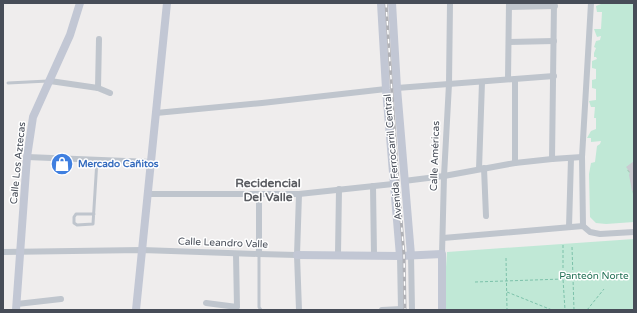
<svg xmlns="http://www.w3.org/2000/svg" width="637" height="313" font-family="'Varela Round',sans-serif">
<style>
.green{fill:#c0e8d6}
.building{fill:#cacbd1;filter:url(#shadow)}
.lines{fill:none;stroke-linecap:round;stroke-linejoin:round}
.path{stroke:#7cc2aa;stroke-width:1;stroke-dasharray:3 2;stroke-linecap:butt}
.lane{stroke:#bfc5cd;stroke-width:3}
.street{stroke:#bfc5cd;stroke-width:6}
.secondary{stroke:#c2c7d4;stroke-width:8}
.rail-casing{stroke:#b0b1b6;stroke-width:3}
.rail{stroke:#fff;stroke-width:1.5;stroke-dasharray:4.5;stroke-linecap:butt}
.labels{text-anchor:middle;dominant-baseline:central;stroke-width:3;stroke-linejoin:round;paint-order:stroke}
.street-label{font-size:10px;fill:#474d58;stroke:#fff}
.shop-label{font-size:10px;font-weight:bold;fill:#366cbe;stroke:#fff;text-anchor:start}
.park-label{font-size:10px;fill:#227055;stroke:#fff}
.quarter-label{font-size:12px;font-weight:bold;fill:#5a5c61;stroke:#fff}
</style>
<defs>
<filter id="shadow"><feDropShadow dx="1.5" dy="3" stdDeviation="0" flood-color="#0004"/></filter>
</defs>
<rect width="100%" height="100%" fill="#efeded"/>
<!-- green -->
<g class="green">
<path d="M601 3H634V222L606 224 596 223 590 217 589 174 591 163 595 162 597 146 600 144 601 141 591 142V138H587L591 131 596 129V118H594L595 107H591L589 101 596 100V89L592 88V80L596 79V69L592 68V61L597 59 596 57H594V53L596 48 594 47 596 41 600 40 601 36 597 37 594 29H601L602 12H597L596 6 601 4Z"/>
<path d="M634 239V310H443L447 252Z"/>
</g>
<!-- building -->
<path class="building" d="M634 161V190L632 191 629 175 630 172 626 167Z"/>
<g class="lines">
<!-- path -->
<g class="path">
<path d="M563 245V279L565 310"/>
<path d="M572 247 574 310"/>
<path d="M506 258 507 310"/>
<path d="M475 282 563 279"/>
<path d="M507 292 552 310"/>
<path d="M587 310 604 289"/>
</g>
<!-- lane -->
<g class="lane">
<path d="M8 83 48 81"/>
<path d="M94 214H76L74 217V223L77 225 93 224 97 160"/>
<path d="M259 255V307L261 310"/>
</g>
<!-- street -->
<g class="street">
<path d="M509 7 555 6"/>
<path d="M509 42 554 41"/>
<path d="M508 79 509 3"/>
<path d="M50 81 98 88 110 93"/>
<path d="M98 88 99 39"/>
<path d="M397 88 554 76"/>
<path d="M156 113 262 103 386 89"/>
<path d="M27 157 151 162"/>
<path d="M552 159 554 3"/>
<path d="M515 163V79"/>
<path d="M484 168 486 216"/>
<path d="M479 169 482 82"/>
<path d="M404 181 444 176 515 163 552 159 582 157"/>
<path d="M373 186 374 255"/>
<path d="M147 194H299L393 184"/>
<path d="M583 226 582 157 591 3"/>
<path d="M569 227 571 158"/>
<path d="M443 238 583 226 590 232 600 234 634 232"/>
<path d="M3 252 142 250 259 254 297 255"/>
<path d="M259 254V194"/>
<path d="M338 254 339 189"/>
<path d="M442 254 444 176 449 84 450 3"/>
<path d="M411 255 412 310"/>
<path d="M400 256 401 310"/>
<path d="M206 303 237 307 236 254"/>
<path d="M17 304 61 299"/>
<path d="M299 310 297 255 299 194"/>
<path d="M382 310 401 309"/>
</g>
<!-- secondary -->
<g class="secondary">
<path d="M381 3 386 89 400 256"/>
<path d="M392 3 397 88 411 255"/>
<path d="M297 255 400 256 442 254V310"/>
<path d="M16 310 27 157 33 117 70 35 80 3"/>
<path d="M136 310 167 3"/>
</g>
<!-- rail casing -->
<g class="rail-casing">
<path id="rail" d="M386 3 398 183 404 255 405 310"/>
</g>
<!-- rail -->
<use href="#rail" class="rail"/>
</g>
<!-- icons -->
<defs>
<g id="shop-disc" transform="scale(1.15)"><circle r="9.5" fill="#3f7fe0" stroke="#fff"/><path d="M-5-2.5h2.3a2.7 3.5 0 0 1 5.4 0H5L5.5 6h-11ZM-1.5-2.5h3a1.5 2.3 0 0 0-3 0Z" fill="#fff"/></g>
</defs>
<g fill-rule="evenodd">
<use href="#shop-disc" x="62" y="164"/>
</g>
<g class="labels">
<!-- street labels -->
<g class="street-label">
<text transform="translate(435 156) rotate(-88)">Calle Américas</text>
<text transform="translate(393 157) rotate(-95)">Avenida Ferrocarril Central</text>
<text transform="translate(18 163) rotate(-84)">Calle Los Aztecas</text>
<text transform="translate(223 243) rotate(2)">Calle Leandro Valle</text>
</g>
<!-- shop labels -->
<g class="shop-label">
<text x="78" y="164">Mercado Cañitos</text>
</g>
<!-- park labels -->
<g class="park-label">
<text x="594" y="276">Panteón Norte</text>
</g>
<!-- quarter labels -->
<g class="quarter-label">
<text x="268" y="183">Recidencial<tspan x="268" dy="14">Del Valle</tspan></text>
</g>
</g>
<!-- border -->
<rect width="637" height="313" fill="none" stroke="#474d58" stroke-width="8"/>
</svg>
